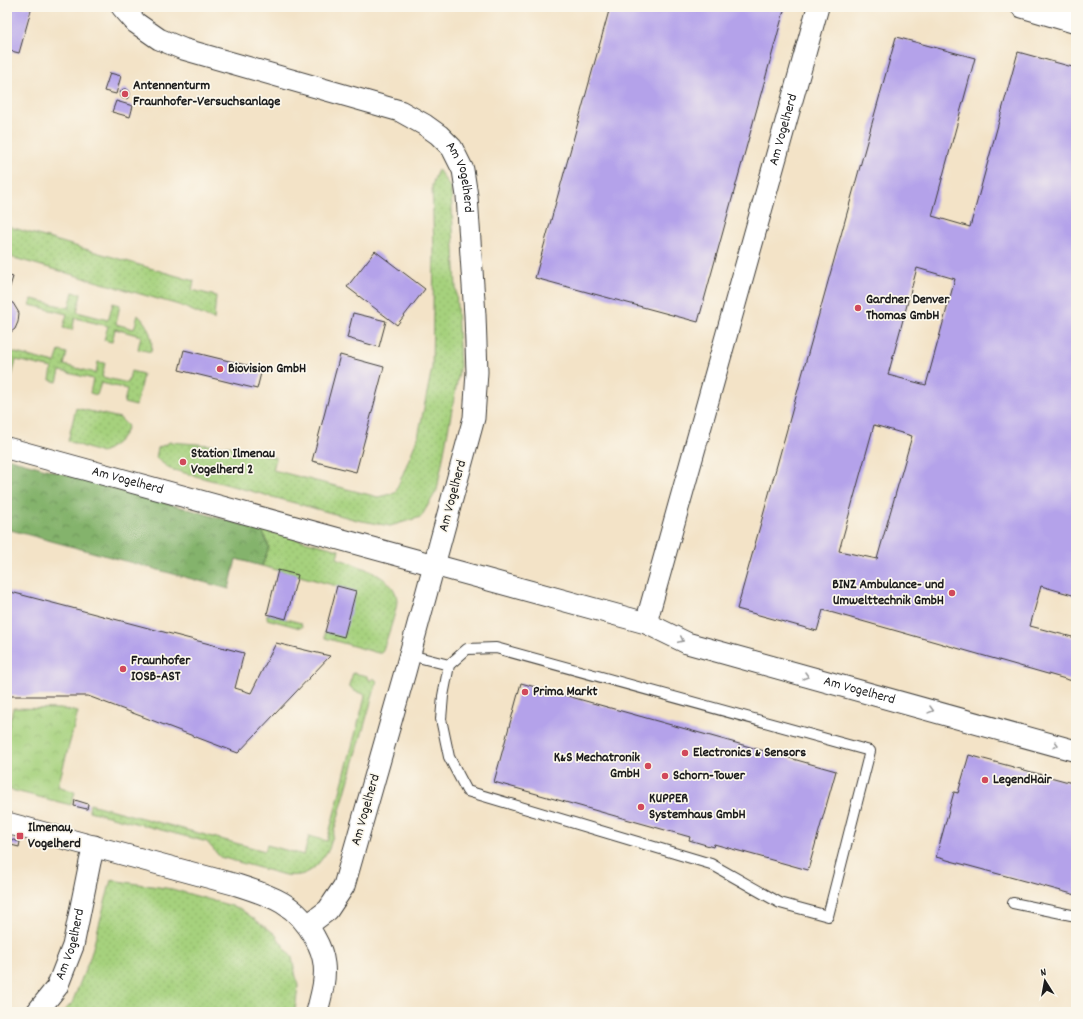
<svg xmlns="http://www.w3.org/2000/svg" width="1083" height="1019" font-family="Dekko,sans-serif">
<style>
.grass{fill:url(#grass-dots);stroke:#61764c}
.forest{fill:url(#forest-crowns);stroke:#506844}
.park{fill:url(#park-crowns);stroke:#61764c}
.building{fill:#b4a2ea;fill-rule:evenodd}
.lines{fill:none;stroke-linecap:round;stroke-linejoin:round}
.lane-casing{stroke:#3c3a36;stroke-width:12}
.street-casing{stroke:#3c3a36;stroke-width:23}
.lane{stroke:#fff;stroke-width:10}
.street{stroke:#fff;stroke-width:21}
.oneway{stroke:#999}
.poi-dot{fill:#d1495b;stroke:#fbf7ec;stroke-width:1.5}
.labels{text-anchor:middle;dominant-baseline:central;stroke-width:3.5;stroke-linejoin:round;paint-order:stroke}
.poi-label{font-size:14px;font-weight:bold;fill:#1c1c1c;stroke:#fbf7ec;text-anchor:start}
.street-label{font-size:14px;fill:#1c1c1c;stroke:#fbf7ec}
</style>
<defs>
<pattern id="grass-dots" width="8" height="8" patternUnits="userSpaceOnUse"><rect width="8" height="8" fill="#a6d17d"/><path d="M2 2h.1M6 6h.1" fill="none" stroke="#8eb36b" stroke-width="1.8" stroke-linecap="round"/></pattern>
<pattern id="forest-crowns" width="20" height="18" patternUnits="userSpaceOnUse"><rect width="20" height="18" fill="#84b36c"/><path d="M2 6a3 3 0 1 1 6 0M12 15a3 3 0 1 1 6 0" fill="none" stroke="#6b9158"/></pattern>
<pattern id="park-crowns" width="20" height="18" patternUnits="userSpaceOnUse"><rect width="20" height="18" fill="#a6d17d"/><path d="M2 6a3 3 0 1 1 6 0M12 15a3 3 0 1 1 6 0" fill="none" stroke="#8eb36b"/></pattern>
</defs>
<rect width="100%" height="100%" fill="#fbf7ec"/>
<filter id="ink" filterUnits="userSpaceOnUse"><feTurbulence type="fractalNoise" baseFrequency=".025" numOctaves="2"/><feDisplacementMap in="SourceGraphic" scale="8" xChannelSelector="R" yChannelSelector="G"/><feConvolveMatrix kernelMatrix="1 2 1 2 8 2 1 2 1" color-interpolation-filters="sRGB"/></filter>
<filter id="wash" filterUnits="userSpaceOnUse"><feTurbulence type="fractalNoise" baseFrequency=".012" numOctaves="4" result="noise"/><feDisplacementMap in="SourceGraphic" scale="16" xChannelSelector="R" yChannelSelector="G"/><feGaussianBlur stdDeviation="0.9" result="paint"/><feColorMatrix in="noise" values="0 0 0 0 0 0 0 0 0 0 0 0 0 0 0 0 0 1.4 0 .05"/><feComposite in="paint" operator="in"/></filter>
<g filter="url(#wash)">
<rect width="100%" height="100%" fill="#f3e3c7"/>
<!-- grass -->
<g class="grass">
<path d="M438 169 451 189 460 366 437 490 421 517 390 526 357 520 170 469 156 458 158 448 170 442 237 447 276 458 273 470 378 497 395 493 418 437 432 368 434 250 432 185Z"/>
<path d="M7 226 194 281 192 290 216 296 214 320 179 305 7 256Z"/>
<path d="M73 292 81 294 77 312 108 320 113 303 120 305 116 324 134 329 138 315C148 325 154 338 151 352L138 349 141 336 115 329 112 342 104 340 108 326 75 318 72 330 63 328 67 314 30 305 32 299 69 308Z"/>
<path d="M8 351 55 363 59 351 67 353 64 365 96 373 98 362 105 363 102 377 128 383 131 371 143 374 136 406 124 403 127 389 101 383 97 395 90 393 93 379 60 371 57 382 50 380 52 368 16 360 12 376 7 375Z"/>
<path d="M76 408 120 418 128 426C122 441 115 445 101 453L68 441Z"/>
<path d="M262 530 339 550 337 558C355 565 396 576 397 600 397 612 386 640 382 653H378L325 638V632L356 591 262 566 269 547Z"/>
<path d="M267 614 301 623 302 627 300 628 267 619Z"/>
<path d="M353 673 368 676 369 680H372L373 678 377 681 329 849C316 868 308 878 285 875L220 857 207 842 89 811 90 804 265 851 267 845 304 855 309 836 327 841 365 697 364 694 354 691 349 685Z"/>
<path d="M111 880 172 889 239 908 275 934 292 958 298 986 295 1012H63L72 1003 91 955Z"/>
</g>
<!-- forest -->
<path class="forest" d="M7 458 262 530 269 547 262 566 236 559 229 589 7 529Z"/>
<!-- park -->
<path class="park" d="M13 708 63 709 78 712 58 786 75 792 71 805 7 789V733Z"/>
<g id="blocks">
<!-- building -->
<g class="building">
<path d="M7 7H32L19 53 7 50Z"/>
<path d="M610 7H785L698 322 535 278Z"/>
<path d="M896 37 975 58 932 216 970 227 1018 52 1076 68V596L1041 586 1030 626 1076 638V682L823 610 817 631 737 609ZM917 268 955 279 926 385 888 375ZM874 425 912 436 877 559 839 551Z"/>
<path d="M110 73 121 76 116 94 104 91Z"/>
<circle cx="125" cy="94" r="5"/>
<path d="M116 101 133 106 130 117 112 112Z"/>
<path d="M375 251 425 289 397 325 347 287Z"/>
<path d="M7 275 13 277 7 296Z"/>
<path d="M7 301 13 303 19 313 18 322 15 329 7 335Z"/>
<path d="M353 313 386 321 379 347 347 338Z"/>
<path d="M184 350 262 369 257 389 179 370Z"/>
<path d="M340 355 384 367 356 472 312 461Z"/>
<path d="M278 570 298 575 286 619 267 614Z"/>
<path d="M337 586 356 591 344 637 325 632Z"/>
<path d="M7 591 244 653 235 688 251 693 276 643 330 656 238 753 88 696H7Z"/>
<path d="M521 683 836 771 808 870 714 844 713 847 689 840 690 837 494 782Z"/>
<path d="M969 755 1076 784V895L936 857 954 792 958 793Z"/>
<path d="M75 800 88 804 87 809 74 806Z"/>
<path d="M7 838 20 842 19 847 7 844Z"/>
</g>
</g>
</g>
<g filter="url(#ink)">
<use href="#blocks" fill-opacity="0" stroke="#3c3a36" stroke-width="1"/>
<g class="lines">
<!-- lane casing -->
<g class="lane-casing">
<g id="lane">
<path d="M410 655 449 665 467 649 496 648 870 751 828 916 780 903 711 864 467 791 449 757 441 719 443 696 449 665"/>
<path d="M1013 903 1076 916"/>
</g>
</g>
<!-- street casing -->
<g class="street-casing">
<g id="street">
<path id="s1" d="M122 7 136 23 159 39 183 49 400 111 425 125 439 135 452 148 463 170 467 196 475 315 477 372 474 418 405 672 344 886 328 910 308 925"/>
<path d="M1022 7 1076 23"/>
<path id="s2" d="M7 448 646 623 687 643 1076 751"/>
<path id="s3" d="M646 623 818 7"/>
<path d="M7 823 237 885C272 896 297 904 315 938 319 945 323 955 324 964 326 980 321 996 317 1012"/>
<path id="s4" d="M37 1012 57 987 73 946 90 862 94 846"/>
</g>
</g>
<!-- lane -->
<use href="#lane" class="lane"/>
<!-- street -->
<use href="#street" class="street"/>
</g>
<!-- one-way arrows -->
<defs><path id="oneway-chevron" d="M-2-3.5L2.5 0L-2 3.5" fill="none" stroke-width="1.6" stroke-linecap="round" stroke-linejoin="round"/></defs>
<g class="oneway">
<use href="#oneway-chevron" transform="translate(681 640) rotate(25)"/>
<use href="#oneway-chevron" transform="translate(806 676) rotate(15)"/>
<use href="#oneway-chevron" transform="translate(931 710) rotate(15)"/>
<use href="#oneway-chevron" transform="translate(1056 745) rotate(15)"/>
</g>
</g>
<!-- markers -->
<g class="poi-dot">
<circle cx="125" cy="94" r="4"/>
<circle cx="858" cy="308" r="4"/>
<circle cx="220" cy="369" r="4"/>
<circle cx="183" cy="462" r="4"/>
<circle cx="952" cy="593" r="4"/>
<circle cx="123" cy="669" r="4"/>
<circle cx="525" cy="692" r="4"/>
<circle cx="685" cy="753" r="4"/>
<circle cx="648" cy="766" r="4"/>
<circle cx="665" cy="776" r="4"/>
<circle cx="985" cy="780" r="4"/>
<circle cx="641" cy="807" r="4"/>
<rect x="16" y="832" width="8" height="8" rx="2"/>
</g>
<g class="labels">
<!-- poi labels -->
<g class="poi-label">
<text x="133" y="86">Antennenturm<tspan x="133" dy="16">Fraunhofer-Versuchsanlage</tspan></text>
<text x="866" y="300">Gardner Denver<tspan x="866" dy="16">Thomas GmbH</tspan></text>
<text x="228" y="369">Biovision GmbH</text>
<text x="191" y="454">Station Ilmenau<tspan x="191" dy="16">Vogelherd 2</tspan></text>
<text x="944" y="585" text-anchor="end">BINZ Ambulance- und<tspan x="944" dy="16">Umwelttechnik GmbH</tspan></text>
<text x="131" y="661">Fraunhofer<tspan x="131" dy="16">IOSB-AST</tspan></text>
<text x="533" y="692">Prima Markt</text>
<text x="693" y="753">Electronics &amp; Sensors</text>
<text x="640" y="758" text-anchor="end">K&amp;S Mechatronik<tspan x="640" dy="16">GmbH</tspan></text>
<text x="673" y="776">Schorn-Tower</text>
<text x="993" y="780">LegendHair</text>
<text x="649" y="799">KUPPER<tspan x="649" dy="16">Systemhaus GmbH</tspan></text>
<text x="28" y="828">Ilmenau,<tspan x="28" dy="16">Vogelherd</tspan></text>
</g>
<!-- street labels -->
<g class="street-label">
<text stroke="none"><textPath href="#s3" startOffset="512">Am Vogelherd</textPath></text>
<text stroke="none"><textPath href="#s1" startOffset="396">Am Vogelherd</textPath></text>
<text stroke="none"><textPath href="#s2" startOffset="125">Am Vogelherd</textPath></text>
<text transform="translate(453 496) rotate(-75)">Am Vogelherd</text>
<text stroke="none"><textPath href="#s2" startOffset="887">Am Vogelherd</textPath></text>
<text transform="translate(366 810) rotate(-74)">Am Vogelherd</text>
<text stroke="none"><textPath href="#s4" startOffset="77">Am Vogelherd</textPath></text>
</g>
</g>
<!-- margin -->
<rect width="1083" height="1019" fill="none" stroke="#fbf7ec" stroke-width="24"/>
<!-- north arrow -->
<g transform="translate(1045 981) rotate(349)" stroke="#fbf7ec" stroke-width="3" paint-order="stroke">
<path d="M0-3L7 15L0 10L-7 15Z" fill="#1c1c1c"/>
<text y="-6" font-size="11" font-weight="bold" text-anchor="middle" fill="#1c1c1c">N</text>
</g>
</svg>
